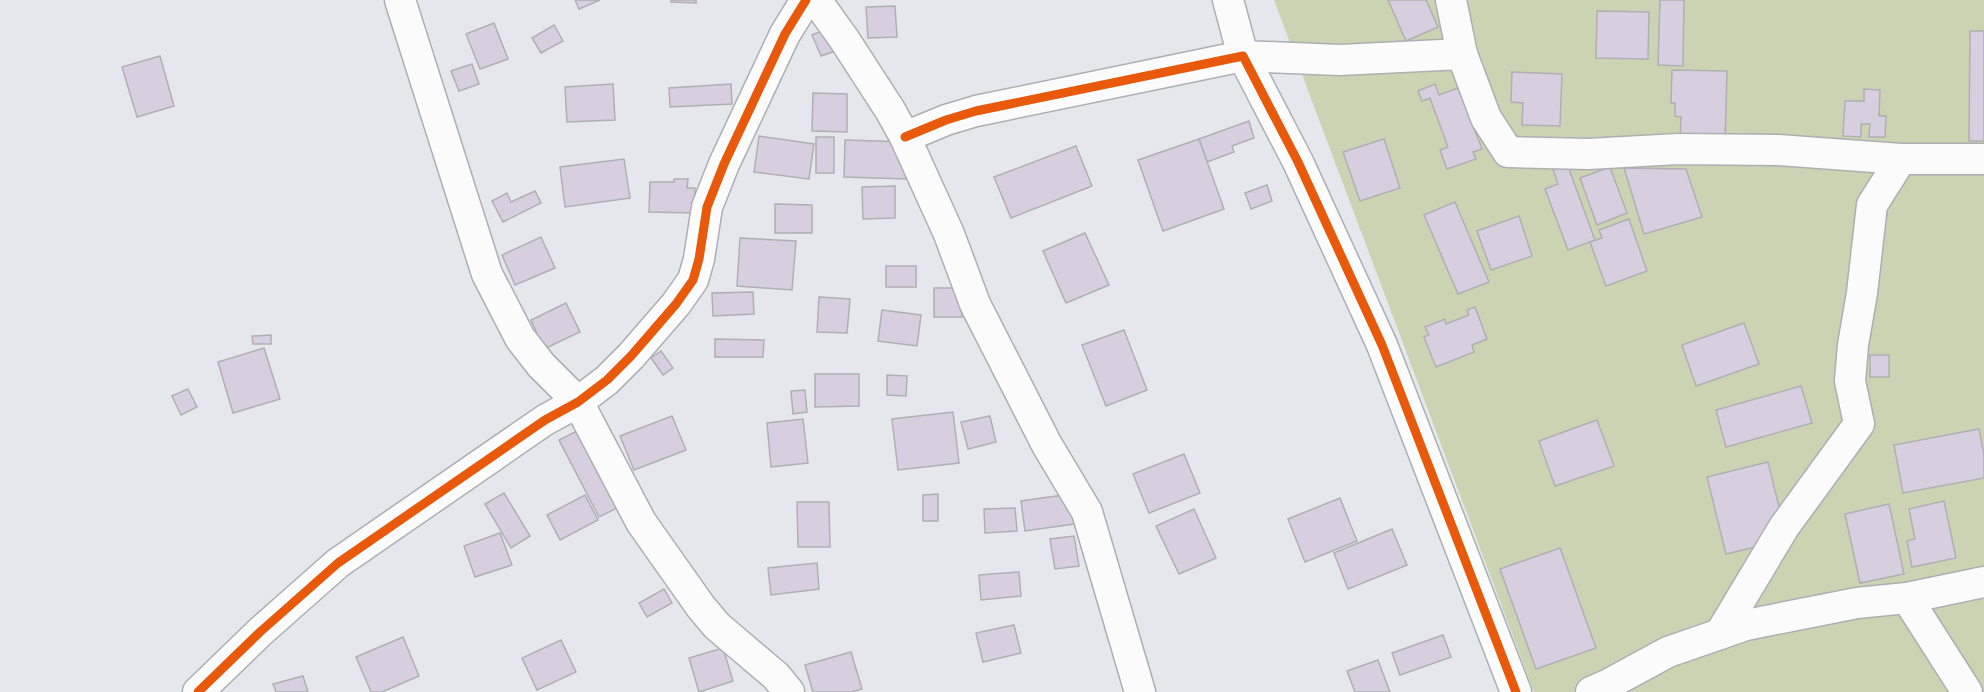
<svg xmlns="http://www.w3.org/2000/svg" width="1984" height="692" font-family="Inter,sans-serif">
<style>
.green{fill:#ccd3b2}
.building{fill:#d7cfdf;stroke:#b0afb3;stroke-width:1.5}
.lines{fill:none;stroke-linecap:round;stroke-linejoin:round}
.minor-casing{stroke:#adaeb2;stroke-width:33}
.minor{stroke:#fbfbfc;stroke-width:30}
.cycleway-casing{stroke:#fff;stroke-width:13}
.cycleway{stroke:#e8590c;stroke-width:9}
</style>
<rect width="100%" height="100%" fill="#e6e7ed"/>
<!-- green -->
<path class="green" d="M1274 0H1984V692H1534Z"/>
<!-- building -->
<g class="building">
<path d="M575 0H600L579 9Z"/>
<path d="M671 0H696V3L671 2Z"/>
<path d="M1388 0H1426L1438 27 1406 41Z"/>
<path d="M1660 0H1684L1683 66 1658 65Z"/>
<path d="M895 6 897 37 868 38 866 7Z"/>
<path d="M1597 11 1649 12 1648 59 1596 58Z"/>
<path d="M494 23 508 59 480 69 466 34Z"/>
<path d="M554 25 563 41 541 53 532 38Z"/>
<path d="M832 27 841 49 821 56 812 35Z"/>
<path d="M1970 31H1984V141H1969Z"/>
<path d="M160 56 174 106 137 117 122 67Z"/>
<path d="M472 64 479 84 459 91 451 71Z"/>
<path d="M1672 70 1727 71 1725 142 1680 141 1681 117 1675 116V103H1671Z"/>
<path d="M1512 72 1562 74 1560 126 1522 125 1523 103 1511 102Z"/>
<path d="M613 84 615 120 567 122 565 87Z"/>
<path d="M731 84 732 104 670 107 669 88Z"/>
<path d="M1435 84 1439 95 1458 88 1482 149 1473 152 1476 159 1447 169 1440 150 1448 147 1430 98 1422 101 1418 91Z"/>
<path d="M1864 89 1880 90 1879 116H1886L1885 137H1869L1870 124H1861V137L1843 136 1845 101H1864Z"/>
<path d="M813 93 847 94V132L812 131Z"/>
<path d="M1249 121 1254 138 1232 146 1234 152 1207 162 1199 139Z"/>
<path d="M759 136 814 144 809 179 754 172Z"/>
<rect x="816" y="137" width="18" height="36"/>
<path d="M1199 139 1224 209 1163 231 1138 160Z"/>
<path d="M1384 139 1400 188 1360 201 1343 152Z"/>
<path d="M845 140 907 142 906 179 844 177Z"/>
<path d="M1076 146 1092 186 1011 218 994 177Z"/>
<path d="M624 159 630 198 565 207 560 167Z"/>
<path d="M1566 161 1595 240 1568 250 1545 189 1558 184 1552 166Z"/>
<path d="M1610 167 1627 213 1597 225 1580 178Z"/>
<path d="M1624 168 1686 169 1702 217 1644 234Z"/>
<path d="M674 179H688L687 188H695L694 213 649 212 650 182H674Z"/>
<path d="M1267 185 1272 201 1251 209 1245 193Z"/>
<path d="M895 186V218L863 219 862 187Z"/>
<path d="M535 191 541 203 503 222 492 201 507 193 511 202Z"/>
<path d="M1455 202 1489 282 1458 294 1424 215Z"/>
<path d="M775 204 812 205V233H775Z"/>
<path d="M1519 216 1532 256 1491 270 1477 231Z"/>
<path d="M1629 219 1647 271 1606 286 1590 242 1602 238 1599 230Z"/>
<path d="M1085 233 1109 285 1066 303 1043 251Z"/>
<path d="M541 237 555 268 515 285 502 255Z"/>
<path d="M740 238 796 241 792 290 737 286Z"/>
<rect x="886" y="266" width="30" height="21"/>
<rect x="934" y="288" width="28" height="29"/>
<path d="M753 292 754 314 713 316 712 293Z"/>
<path d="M819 297 850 299 847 333 817 332Z"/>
<path d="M566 303 580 332 544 349 531 320Z"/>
<path d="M1475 307 1487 339 1472 345 1474 352 1436 367 1424 337 1429 335 1425 327 1445 319 1446 324 1469 315 1467 310Z"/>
<path d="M882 310 921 315 917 346 878 341Z"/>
<path d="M1744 323 1759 364 1696 386 1682 345Z"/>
<path d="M1124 330 1147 390 1106 406 1082 345Z"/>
<path d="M271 335V344H253L252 336Z"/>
<path d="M715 339 764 340 763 357H715Z"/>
<path d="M264 348 280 399 233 413 218 362Z"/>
<path d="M661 351 673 368 663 375 651 358Z"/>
<rect x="1870" y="355" width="19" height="22"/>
<path d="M815 374H859V406L815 407Z"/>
<path d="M887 375 907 376 906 396 887 395Z"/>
<path d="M1801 386 1812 423 1726 447 1716 410Z"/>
<path d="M188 389 197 407 181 415 172 396Z"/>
<path d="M805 390 807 412 793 414 791 391Z"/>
<path d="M953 412 959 463 898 470 892 419Z"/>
<path d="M672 416 686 450 634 470 620 436Z"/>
<path d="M990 416 996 442 968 449 961 422Z"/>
<path d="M803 419 808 463 771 467 767 423Z"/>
<path d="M1597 420 1614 466 1555 486 1539 441Z"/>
<path d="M581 429 621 506 599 517 559 440Z"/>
<path d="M1979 429 1984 455V478L1903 493 1894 445Z"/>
<path d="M1184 454 1200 493 1149 513 1133 474Z"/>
<path d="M1768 462 1783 523 1772 543 1726 554 1707 477Z"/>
<path d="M504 493 530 536 511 548 485 504Z"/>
<path d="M938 494V521H923V495Z"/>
<path d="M1070 494 1074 524 1025 531 1021 501Z"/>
<path d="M585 495 598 520 560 540 547 515Z"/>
<path d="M1340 498 1357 541 1305 562 1288 519Z"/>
<path d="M1944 501 1956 558 1912 567 1907 541 1915 539 1909 509Z"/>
<path d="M797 502H829L830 547H798Z"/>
<path d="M1889 504 1904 574 1860 583 1845 514Z"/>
<path d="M1015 508 1017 531 985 533 984 509Z"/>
<path d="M1194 509 1216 558 1179 574 1156 526Z"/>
<path d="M1392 529 1407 565 1348 589 1334 553Z"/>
<path d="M500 533 512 565 475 577 464 546Z"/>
<path d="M1074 536 1079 566 1055 569 1050 539Z"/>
<path d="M1560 548 1596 648 1536 669 1500 569Z"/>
<path d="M817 563 819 589 771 595 768 568Z"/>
<path d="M1019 572 1021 596 981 600 979 575Z"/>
<path d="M664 589 672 603 647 617 639 603Z"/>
<path d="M1014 625 1021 653 983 662 976 633Z"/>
<path d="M1443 635 1451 657 1400 675 1392 653Z"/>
<path d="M403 637 419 676 382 692H371L356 657Z"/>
<path d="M561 640 576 672 537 690 522 658Z"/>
<path d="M723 648 733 681 699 692 689 658Z"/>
<path d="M851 652 862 689 851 692H813L805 665Z"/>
<path d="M1378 660 1390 692H1355L1347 671Z"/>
<path d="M303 676 308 692H276L273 684Z"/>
</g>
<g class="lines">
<!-- minor casing -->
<g class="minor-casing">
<g id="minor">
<path d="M400 0 487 274 520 338 541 365 578 402 641 522 701 607 717 626 776 676 789 692"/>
<path d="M816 0 844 39 890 110 905 137 949 234 975 304 1047 445 1087 512 1140 692"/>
<path d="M1228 0 1243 56 1340 60 1462 54"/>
<path d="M1451 0 1462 54 1486 118 1508 152 1588 154 1678 149 1778 150 1901 159H1984"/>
<path d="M905 137 946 120 976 111 1243 56 1298 162 1382 345 1516 692"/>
<path d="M1907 598 1967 692"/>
<path d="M1720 634 1784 527 1859 424 1850 381 1853 345 1862 293 1872 205 1901 159"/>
<path d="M198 692 260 632 338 563 545 420 578 402 607 380 631 356 676 304 693 280 699 259 707 207 724 164 785 34 806 0"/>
<path d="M1591 692 1609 684 1668 652 1746 625 1857 603 1907 598 1984 582"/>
</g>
</g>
<!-- minor -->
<use href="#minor" class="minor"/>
<!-- cycleway casing -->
<g class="cycleway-casing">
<g id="cycleway">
<path d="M905 137 946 120 976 111 1243 56 1298 162 1382 345 1516 692"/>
<path d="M198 692 260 632 338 563 545 420 578 402 607 380 631 356 676 304 693 280 699 259 707 207 724 164 785 34 806 0"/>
</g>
</g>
<!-- cycleway -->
<use href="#cycleway" class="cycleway"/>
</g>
</svg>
